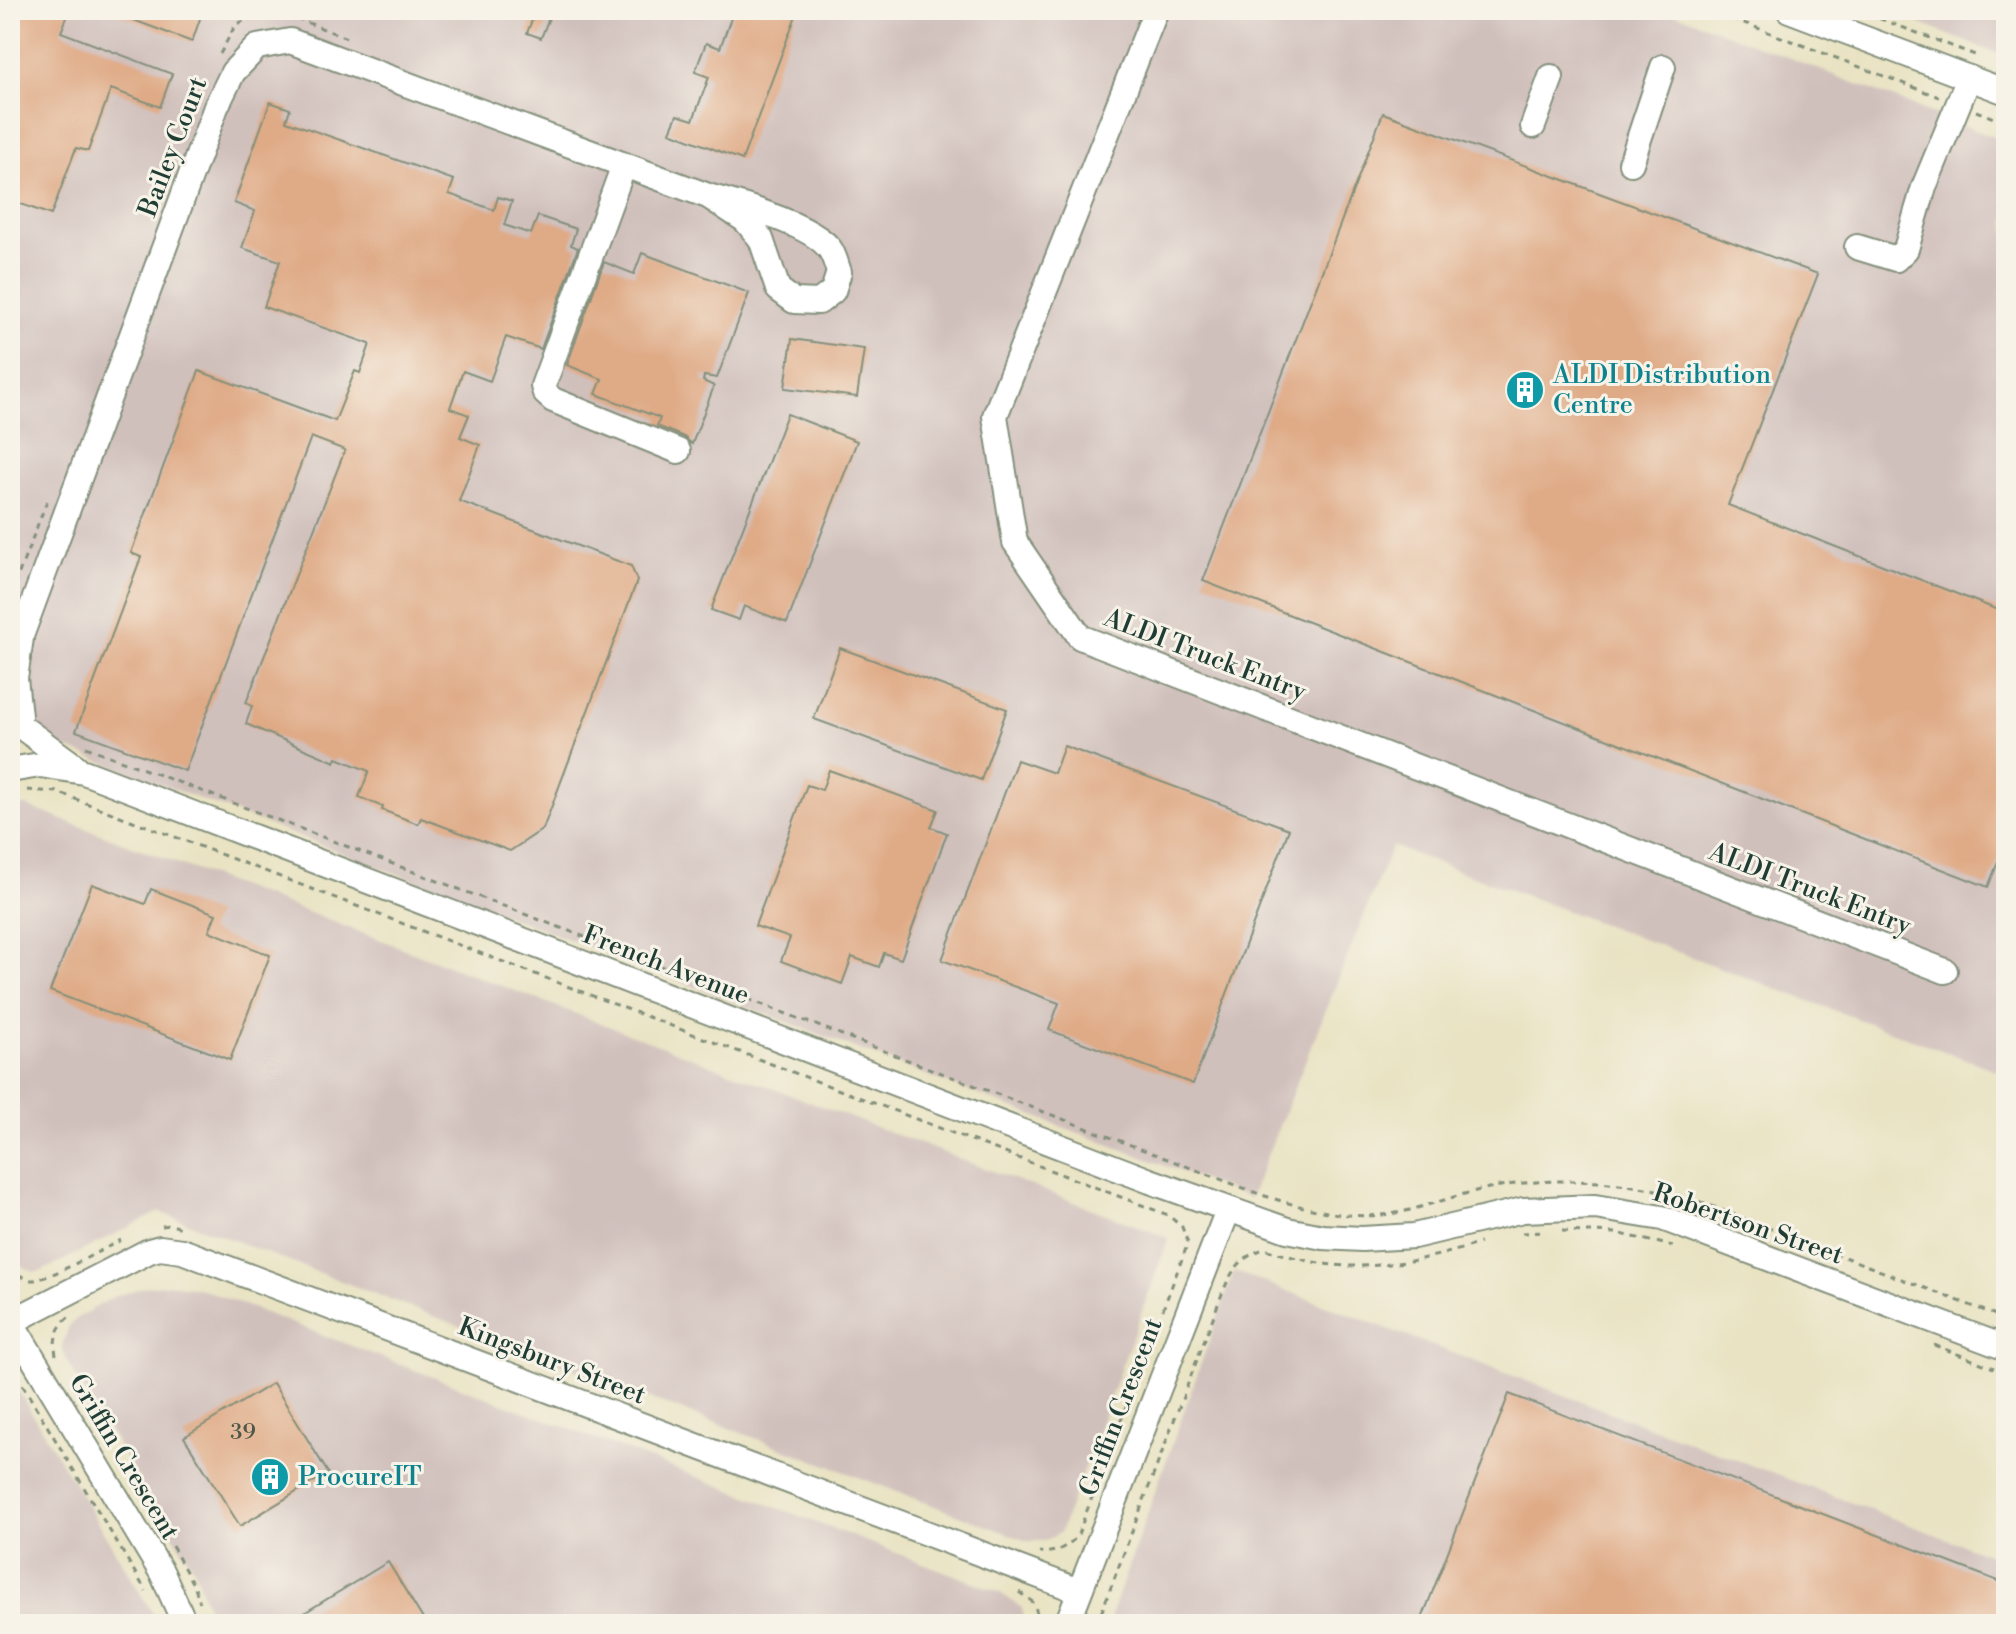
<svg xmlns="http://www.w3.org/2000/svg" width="2016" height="1634" font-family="'Libre Bodoni',serif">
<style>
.industrial{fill:#d0c0bc}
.building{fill:#dfaa86}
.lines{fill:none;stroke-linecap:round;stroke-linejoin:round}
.minor-casing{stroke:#84907c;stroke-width:28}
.path{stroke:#84907c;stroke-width:3;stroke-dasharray:6 6;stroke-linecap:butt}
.minor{stroke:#fff;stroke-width:24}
.labels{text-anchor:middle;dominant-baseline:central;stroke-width:6;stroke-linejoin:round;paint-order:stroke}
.number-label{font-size:22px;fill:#4f5848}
.street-label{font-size:26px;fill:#1f3d34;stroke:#f7f3e8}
.culture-label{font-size:26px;fill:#0d838f;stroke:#f7f3e8;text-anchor:start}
</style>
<rect width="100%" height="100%" fill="#f7f3e8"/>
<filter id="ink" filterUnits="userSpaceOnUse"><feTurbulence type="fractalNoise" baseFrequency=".0125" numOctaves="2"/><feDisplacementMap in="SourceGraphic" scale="16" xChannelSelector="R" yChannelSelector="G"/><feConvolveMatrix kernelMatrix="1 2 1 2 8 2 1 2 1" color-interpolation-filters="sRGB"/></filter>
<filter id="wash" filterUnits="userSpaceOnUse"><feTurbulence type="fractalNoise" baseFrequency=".006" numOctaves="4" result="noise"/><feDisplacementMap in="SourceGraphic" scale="32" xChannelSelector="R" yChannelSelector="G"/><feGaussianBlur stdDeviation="1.8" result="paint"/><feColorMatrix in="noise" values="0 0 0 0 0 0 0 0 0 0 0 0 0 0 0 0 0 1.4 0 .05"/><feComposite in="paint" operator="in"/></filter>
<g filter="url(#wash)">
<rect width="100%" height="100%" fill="#e9e3c3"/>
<!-- industrial -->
<g class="industrial">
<path d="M10 10H1666L2006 142V1074L1392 846 1250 1198 10 727Z"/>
<path d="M1884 10H2006V57Z"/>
<path d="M10 805 26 806 1169 1238 1060 1533 1045 1541H1027L159 1212 42 1271 34 1272 16 1263 10 1254Z"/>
<path d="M1234 1271 2006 1561V1624H1108Z"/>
<path d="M172 1284 202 1289 999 1592 1022 1608 1024 1624H213L194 1569 68 1364 62 1346 69 1326 79 1317 115 1296 145 1287Z"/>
<path d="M10 1377 153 1614 156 1624H10Z"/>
</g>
<g id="blocks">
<!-- building -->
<g class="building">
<path d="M10 10H70L61 32 172 74 160 107 111 89 88 151 76 148 51 215 10 200Z"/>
<path d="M107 10H203L192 42Z"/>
<path d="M536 10H552L541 38 527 33Z"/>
<path d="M734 10H798L742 160 670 132 677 115 693 120 709 77 695 72 706 43 720 48Z"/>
<path d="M270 102 290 109 286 121 454 180 449 194 494 210 498 197 512 201 504 225 531 234 538 216 576 229 571 245 578 248 541 349 506 337 490 381 463 371 450 408 469 415 460 437 480 445 459 501 631 566 637 581 543 829 510 851 421 818 418 824 382 810 383 807 359 797 369 771 337 758 335 762 246 724 252 706 246 703 345 450 311 437 185 771 76 731 141 557 131 553 199 371 335 421 355 371 360 373 370 344 264 307 280 261 242 248 255 211 234 203Z"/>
<path d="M1383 113 1818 274 1728 505 2006 613V842L1988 887 1203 581Z"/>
<path d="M642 253 749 293 717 378 704 376 703 381 714 386 692 444 684 437 657 426 660 418 596 394 602 379 567 365 604 262 634 274Z"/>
<path d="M792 339 864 349 857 397 785 388Z"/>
<path d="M787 414 857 441 787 623 744 606 739 620 711 610Z"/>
<path d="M840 648 1007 709 981 780 814 719Z"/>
<path d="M1064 746 1289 829 1193 1084 1049 1030 1059 1003 942 960 1017 760 1054 773Z"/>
<path d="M829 770 938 810 931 827 947 833 901 959 884 953 879 967 852 957 842 984 781 961 790 938 755 926 807 785 822 790Z"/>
<path d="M92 884 145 904 151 889 216 914 209 931 270 955 230 1060 50 991Z"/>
<path d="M273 1383 328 1473 240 1526 184 1437Z"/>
<path d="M1509 1394 2006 1584V1624H1420Z"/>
<path d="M388 1562 426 1624H286Z"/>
</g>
</g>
</g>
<g filter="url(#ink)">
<use href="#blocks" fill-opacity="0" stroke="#84907c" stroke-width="2"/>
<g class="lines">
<!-- minor casing -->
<g class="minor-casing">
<g id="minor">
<path d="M1156 10 995 416 1015 542 1080 637 1945 971"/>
<path d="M1789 10 2006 92"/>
<path d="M1533 126 1551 77"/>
<path d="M1631 163 1663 67"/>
<path d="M624 165 543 386 545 393 553 400 678 451"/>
<path d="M1857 247 1896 259 1906 249 1924 187 1969 78"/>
<path d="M10 655 21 636 216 107 233 72 257 47 290 41 708 196C738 204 810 224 829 248 834 254 836 264 839 272L833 291 819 302 794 301 778 289 761 239 745 220 708 196"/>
<path d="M19 716 15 678 21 638"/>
<path d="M23 728 76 767"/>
<path d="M10 770 40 765 84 772 1150 1181 1287 1230 1323 1237 1362 1239 1414 1236 1523 1210 1595 1207 1662 1218 2006 1348"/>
<path d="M10 1320 162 1573 185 1624"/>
<path d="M11 1322 149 1251 160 1248 182 1251 1079 1591"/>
<path d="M1067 1624 1228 1210"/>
</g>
</g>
<!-- path -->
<g class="path">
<path d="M1710 10 1939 97"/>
<path d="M1857 10 1975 55"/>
<path d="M220 54 236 24 260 15 293 17 352 40"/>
<path d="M1976 111 2006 123"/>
<path d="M10 596 47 501"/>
<path d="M86 747 1262 1195C1309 1210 1357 1223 1406 1211 1437 1203 1468 1191 1500 1186 1567 1176 1629 1181 1693 1199L2006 1319"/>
<path d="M27 790 57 792 1168 1215 1182 1227 1188 1243 1077 1537C1064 1548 1056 1554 1039 1552"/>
<path d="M162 1226 171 1225 182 1228"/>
<path d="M1562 1231 1616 1233 1673 1246"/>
<path d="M1522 1233 1546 1232"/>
<path d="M10 1267C15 1273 24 1279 32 1280 46 1281 105 1248 121 1240"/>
<path d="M1934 1345 1994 1368"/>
<path d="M56 1355C53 1339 57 1326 70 1316"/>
<path d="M10 1364 146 1591"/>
<path d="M172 1546 195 1588 200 1603"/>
<path d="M1019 1592 1034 1603 1040 1624"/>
<path d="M1097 1624 1220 1299C1230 1274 1237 1259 1263 1249 1283 1254 1304 1261 1325 1264 1374 1271 1433 1259 1480 1243"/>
</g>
<!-- minor -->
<use href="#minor" class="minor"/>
</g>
</g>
<!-- icons -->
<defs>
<g id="building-disc" transform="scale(2)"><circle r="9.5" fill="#0f9aa8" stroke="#f7f3e8"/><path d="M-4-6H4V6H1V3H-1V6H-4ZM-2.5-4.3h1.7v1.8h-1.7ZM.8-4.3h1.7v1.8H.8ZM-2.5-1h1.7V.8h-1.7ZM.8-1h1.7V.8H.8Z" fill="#fff"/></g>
</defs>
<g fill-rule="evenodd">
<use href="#building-disc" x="1525" y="390"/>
<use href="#building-disc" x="270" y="1477"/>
</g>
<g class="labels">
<!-- number labels -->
<g class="number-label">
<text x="243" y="1432">39</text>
</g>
<!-- street labels -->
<g class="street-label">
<text transform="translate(173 147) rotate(-69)">Bailey Court</text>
<text transform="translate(1205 655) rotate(21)">ALDI Truck Entry</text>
<text transform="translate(1810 889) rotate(21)">ALDI Truck Entry</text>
<text transform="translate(666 965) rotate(21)">French Avenue</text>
<text transform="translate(1748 1224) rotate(19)">Robertson Street</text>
<text transform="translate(552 1361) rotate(21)">Kingsbury Street</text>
<text transform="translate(1121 1407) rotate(-69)">Griffin Crescent</text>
<text transform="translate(124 1457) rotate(59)">Griffin Crescent</text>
</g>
<!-- culture labels -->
<g class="culture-label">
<text x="1553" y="375">ALDI Distribution<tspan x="1553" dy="30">Centre</tspan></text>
<text x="298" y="1477">ProcureIT</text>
</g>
</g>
<!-- margin -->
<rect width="2016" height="1634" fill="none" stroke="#f7f3e8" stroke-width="40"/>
</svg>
